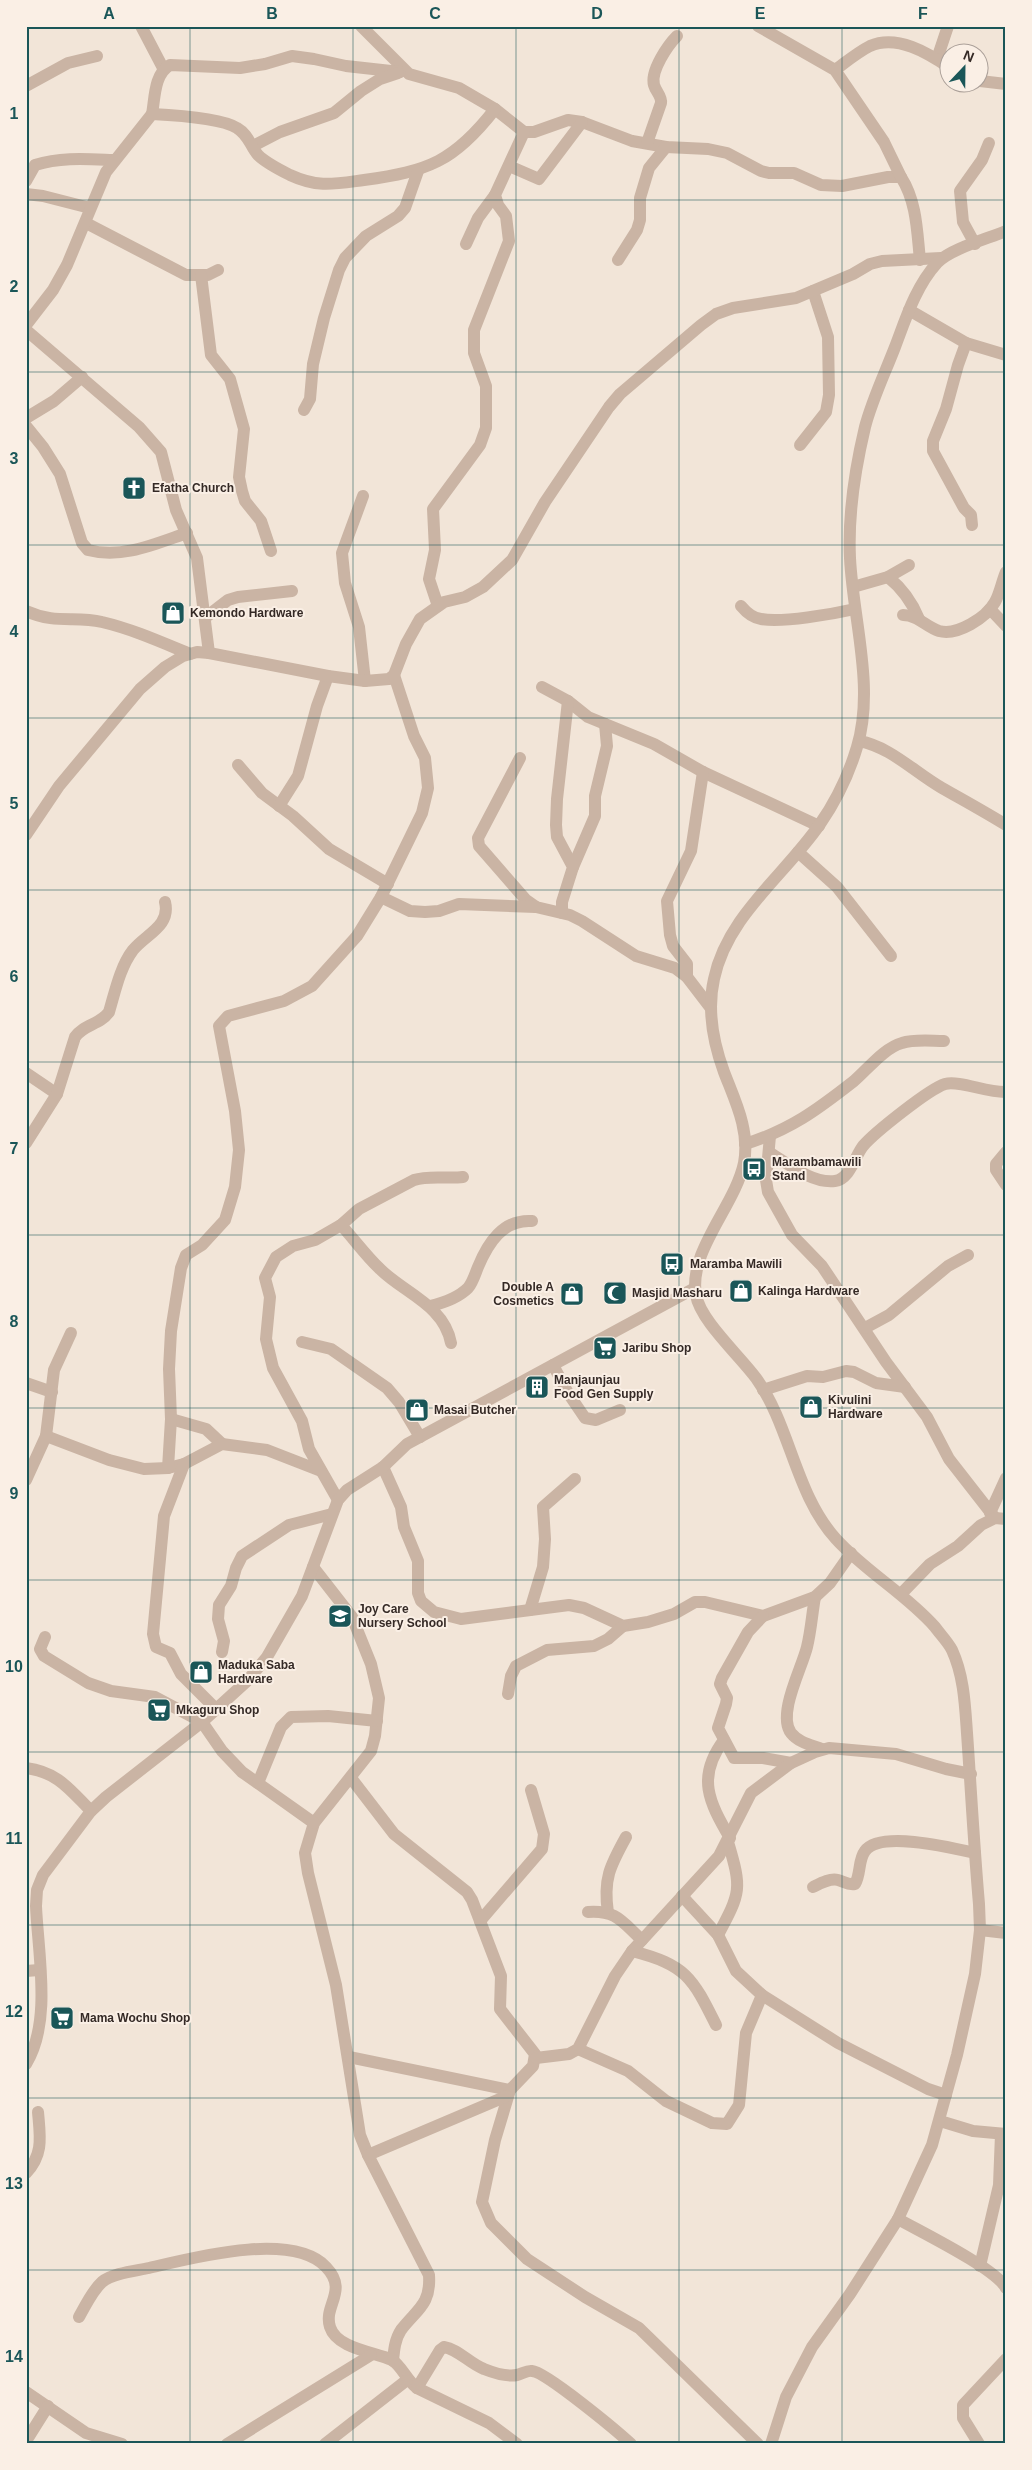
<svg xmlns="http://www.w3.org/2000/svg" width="1032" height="2470" font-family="Arial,sans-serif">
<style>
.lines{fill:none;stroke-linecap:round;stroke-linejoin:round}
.minor{stroke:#cab4a4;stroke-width:12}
.grid{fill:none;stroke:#1a5658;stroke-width:1;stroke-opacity:0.55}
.labels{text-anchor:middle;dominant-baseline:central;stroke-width:4;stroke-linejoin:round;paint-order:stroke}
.poi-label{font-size:12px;font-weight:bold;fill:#352a26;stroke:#faefe5;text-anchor:start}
.neatline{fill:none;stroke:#1a5658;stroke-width:2}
.grid-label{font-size:16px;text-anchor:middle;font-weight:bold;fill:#1a5658}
</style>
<rect width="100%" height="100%" fill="#f2e5d8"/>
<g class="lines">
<!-- minor -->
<g class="minor">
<path d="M141 26 163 68"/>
<path d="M361 26 409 74 459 88 495 109 524 132H534L568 120 582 122 632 141 666 147 708 149 727 153 761 171 769 173H794L821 185 842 186 888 177H901C917 202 917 232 920 260"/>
<path d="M758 26 835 70 884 142 901 177"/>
<path d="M937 59 948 26"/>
<path d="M835 70C846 62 858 52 870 46 897 34 928 53 950 68"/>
<path d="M980 81 1006 84"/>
<path d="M26 86 68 63 97 56"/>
<path d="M152 114C155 98 154 74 170 65L240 68 265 64 292 56 314 59 346 66 400 72"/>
<path d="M647 143 661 103C662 96 656 92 654 85 650 71 668 45 677 36"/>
<path d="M253 146 280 132 334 113 361 91 380 79 398 73"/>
<path d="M509 166 539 179 582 122"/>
<path d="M26 181 35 165C61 157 86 159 113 160"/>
<path d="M26 194 43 196 90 208"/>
<path d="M86 223 186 275H208L218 270"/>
<path d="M466 244 478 218 495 195"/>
<path d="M975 244 963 222 960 191 982 160 989 143"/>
<path d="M618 260 637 230 640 220V198L649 168 666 147"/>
<path d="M201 275 211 355 230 379 244 429 239 477 242 491 245 501 261 521 271 551"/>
<path d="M909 310 966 343 1006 355"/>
<path d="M26 325 53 290 67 265 106 172 152 114C172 115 221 118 237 128 249 135 250 146 258 155 266 163 280 170 290 175 318 188 334 184 364 180 428 171 454 162 495 109"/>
<path d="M26 330 139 427 161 452 176 510 197 558 209 653"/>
<path d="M966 343 958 365 946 409 933 441V451L964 508 971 515 972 525"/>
<path d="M304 410 310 399 313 364 324 318 339 270 345 258 366 236 398 216 405 208 418 171"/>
<path d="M26 418 54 401 82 377"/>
<path d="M26 426 43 447 60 474 82 543 88 550C122 559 155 544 187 533"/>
<path d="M800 445 826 412 829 395 828 337 813 291"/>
<path d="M363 496 342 553 345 583 359 627 365 681"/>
<path d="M888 577C903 589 912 602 919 619"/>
<path d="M853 587 888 577 909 565"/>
<path d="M438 606 429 579 435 550 433 509 480 445 486 428V386L474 353V330L509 241 506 216 498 205 495 195 524 132"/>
<path d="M741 606C746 612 753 618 761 619 782 623 833 614 855 609"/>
<path d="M990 609 1006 626"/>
<path d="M26 611C57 625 75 615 102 622 132 629 161 642 190 654"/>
<path d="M903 615C918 615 926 627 939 631 957 636 986 618 995 602 1000 593 1002 581 1006 572"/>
<path d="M206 617 228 600 238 597 292 591"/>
<path d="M542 687 568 701 588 717 654 744 703 772 819 826"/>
<path d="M859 741C891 747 914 772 942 788 963 800 985 812 1006 825"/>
<path d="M520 758 478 838 479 846 486 854 526 900 536 907 570 915 582 921 636 956 675 968 687 977 710 1007"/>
<path d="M238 765 262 793 293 816 329 849 388 884"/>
<path d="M279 806 298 776 317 706 328 676"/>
<path d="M26 835 59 786 140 689 165 667 183 656 197 652 209 653 328 676 365 681 389 679 394 675 406 644 420 619 444 602 465 597 483 587 512 560 545 502 609 407 620 394 701 325 716 314 733 308 796 298 853 274 870 264 882 261 941 258"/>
<path d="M798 852 837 887 891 956"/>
<path d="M573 867 595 816V796L607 746 605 724"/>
<path d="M381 897 410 911 425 912 439 911 459 904 536 907"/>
<path d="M562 913V902L573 867 557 837 556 825 557 799 568 701"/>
<path d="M687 977V964L673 946 670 935 667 901 691 851 703 772"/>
<path d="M26 1073 57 1094"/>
<path d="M770 1136 766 1180 768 1192 792 1235 822 1266 886 1362 927 1417 949 1459 995 1518"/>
<path d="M26 1143 57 1094 75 1037C84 1024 100 1025 109 1012 115 992 120 967 133 950 146 934 171 926 165 902"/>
<path d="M745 1144C790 1130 817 1110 854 1081 868 1069 884 1048 902 1043 914 1039 931 1041 944 1041"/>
<path d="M769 1152C787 1163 812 1184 835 1181 850 1179 855 1156 863 1146 874 1133 929 1089 945 1084 959 1080 988 1093 1006 1092"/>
<path d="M1006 1152 996 1164V1170L1006 1185"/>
<path d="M341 1225C354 1239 366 1256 380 1269 404 1293 444 1305 451 1343"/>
<path d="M430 1306C443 1303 458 1298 468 1288 473 1282 475 1274 478 1267 488 1243 503 1219 532 1221"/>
<path d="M865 1328 889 1315 948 1266 968 1255"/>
<path d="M302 1342 331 1349 387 1388 399 1402 420 1437"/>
<path d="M553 1365 568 1393 585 1418 596 1420 620 1410"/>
<path d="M26 1383 52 1392"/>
<path d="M763 1390 807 1376 823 1377 846 1371 854 1372 876 1383 905 1387"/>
<path d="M171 1419 206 1429 222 1444"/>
<path d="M46 1436 109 1460 144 1469 168 1468 184 1464 222 1444 267 1450 321 1471"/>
<path d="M184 1464 164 1516 153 1634 156 1647 170 1653 181 1674 216 1709"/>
<path d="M383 1467 401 1507 404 1527 418 1561V1593L421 1601 434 1612 461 1619 569 1605 584 1608 623 1626 648 1622 674 1614 695 1602H705L763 1616 815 1597 830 1583 851 1553"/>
<path d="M168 1468 171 1419 169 1369 171 1331 181 1268 186 1255 202 1245 225 1220 235 1187 239 1150 235 1111 219 1026 228 1016 284 1001 312 986 357 936 381 897 422 813 428 788 425 758 414 736 394 675"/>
<path d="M26 1480 46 1436 54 1370 71 1333"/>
<path d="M338 1500 309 1449 302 1421 273 1368 266 1339 270 1297 265 1278 276 1257 293 1246 315 1240 341 1225 359 1209 414 1180C429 1175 447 1179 463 1177"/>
<path d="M990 1513 1006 1478"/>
<path d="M313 1567 352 1617 371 1664 379 1698 375 1736 371 1751 314 1823 305 1853 308 1873 336 1985 360 2135 368 2155 429 2275C431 2305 417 2309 401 2330 395 2339 394 2350 393 2361"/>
<path d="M901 1594 930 1564 958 1546 981 1525 995 1518 1006 1519"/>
<path d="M815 1597C812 1614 811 1631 807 1647 802 1668 777 1714 791 1733 799 1743 812 1745 822 1749"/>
<path d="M530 1610 543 1567 545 1539 543 1507 575 1479"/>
<path d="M763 1616 748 1632 722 1678 720 1684 727 1698 726 1704 718 1728 734 1758H763L791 1763"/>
<path d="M45 1637 40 1649 44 1656 88 1683 111 1691 155 1697 202 1722 222 1751 242 1772 314 1823"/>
<path d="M222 1652 224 1641 218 1619 219 1605 231 1586 236 1568 242 1556 289 1525 332 1514"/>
<path d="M508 1694 511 1676 516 1666 547 1650 594 1646 608 1639 623 1626"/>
<path d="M724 1740C696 1777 709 1802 730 1838"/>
<path d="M26 1768C58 1772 70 1790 91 1811"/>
<path d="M351 1778 394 1834 467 1892 472 1900 501 1976 500 2009 535 2054 533 2066 510 2090 495 2140 482 2202 491 2223 527 2259 585 2297 639 2328 758 2444"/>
<path d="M258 1783 281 1727 291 1717 328 1716 377 1721"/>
<path d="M813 1887C821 1883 830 1878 838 1880 845 1882 847 1885 855 1884 861 1874 858 1860 865 1851 880 1830 953 1848 975 1853"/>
<path d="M682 1896 718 1935 736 1971 762 1995 838 2043 928 2089 946 2095"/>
<path d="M588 1912C617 1910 622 1922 642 1940"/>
<path d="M608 1913C603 1879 610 1866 626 1837"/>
<path d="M480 1921 542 1849 544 1834 531 1790"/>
<path d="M980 1930 1006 1933"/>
<path d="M718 1935C741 1892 742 1889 728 1842"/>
<path d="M632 1951C686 1965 692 1977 716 2025"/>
<path d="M26 1971 39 1970"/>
<path d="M578 2049 628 2071 666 2101 712 2123 727 2124 739 2105 746 2033 762 1995"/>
<path d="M349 2057 510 2090"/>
<path d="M536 2058 569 2054 578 2049 615 1976 632 1951 719 1856 751 1793 791 1763 815 1752 829 1748 896 1754 946 1769 971 1774"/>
<path d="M26 2064C52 2022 38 1954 36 1906L37 1890 43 1875 91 1811 106 1797 202 1722 247 1681 267 1657 302 1596 338 1500 347 1490 383 1467 407 1444 695 1288"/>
<path d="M940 2121 973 2131 1006 2134"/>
<path d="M368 2155 507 2096"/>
<path d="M26 2173C44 2154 40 2136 38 2112"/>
<path d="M898 2219C921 2232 995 2268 1006 2288"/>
<path d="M980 2266 999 2185 1001 2134"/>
<path d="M79 2317C86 2305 92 2291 102 2282 113 2273 135 2271 149 2268 192 2258 292 2231 326 2267 349 2291 323 2305 330 2327 337 2349 375 2352 392 2360 401 2365 407 2381 417 2388L489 2423 517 2444"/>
<path d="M417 2388 440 2350 444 2347C458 2349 470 2364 484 2369 494 2373 507 2377 517 2375 522 2374 527 2370 532 2371 546 2372 617 2431 631 2444"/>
<path d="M26 2392 86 2433 122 2444"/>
<path d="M26 2441 48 2406"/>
<path d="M227 2444 371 2355"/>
<path d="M325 2444 407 2380"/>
<path d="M771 2444 786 2397 812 2347 850 2294 898 2219 932 2145 957 2055 975 1974 980 1930 979 1904C974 1847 971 1790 967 1733 965 1705 964 1676 952 1650 948 1642 940 1634 935 1627 906 1594 866 1572 836 1539 795 1494 791 1427 756 1378 739 1355 700 1320 696 1295 688 1251 735 1206 744 1163 750 1130 735 1101 724 1072 713 1042 707 1010 714 979 727 916 785 875 820 824 836 801 849 774 857 747 875 687 853 620 850 558 848 515 855 469 865 427 872 400 885 373 895 347 906 318 916 286 937 263 950 249 987 239 1006 231"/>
<path d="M979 2444 963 2418V2405L1006 2359"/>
</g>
</g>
<!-- grid -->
<path class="grid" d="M190 26V2444M353 26V2444M516 26V2444M679 26V2444M842 26V2444M26 200H1006M26 372H1006M26 545H1006M26 718H1006M26 890H1006M26 1062H1006M26 1235H1006M26 1408H1006M26 1580H1006M26 1752H1006M26 1925H1006M26 2098H1006M26 2270H1006"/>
<!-- icons -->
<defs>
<g id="church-square" transform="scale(1.25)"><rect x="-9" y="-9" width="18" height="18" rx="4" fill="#1a5658" stroke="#faefe5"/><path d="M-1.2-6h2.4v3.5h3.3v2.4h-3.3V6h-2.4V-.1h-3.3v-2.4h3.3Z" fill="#fff"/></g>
<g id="shop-square" transform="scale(1.25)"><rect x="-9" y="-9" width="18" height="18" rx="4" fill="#1a5658" stroke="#faefe5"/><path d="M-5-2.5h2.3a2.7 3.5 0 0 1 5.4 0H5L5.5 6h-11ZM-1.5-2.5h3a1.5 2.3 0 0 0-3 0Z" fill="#fff"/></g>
<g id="bus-square" transform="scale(1.25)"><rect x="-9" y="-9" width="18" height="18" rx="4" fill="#1a5658" stroke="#faefe5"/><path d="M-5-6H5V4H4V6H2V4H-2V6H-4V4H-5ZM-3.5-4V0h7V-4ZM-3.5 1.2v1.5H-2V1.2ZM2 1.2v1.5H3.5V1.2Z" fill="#fff"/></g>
<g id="mosque-square" transform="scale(1.25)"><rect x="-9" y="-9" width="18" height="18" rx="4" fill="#1a5658" stroke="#faefe5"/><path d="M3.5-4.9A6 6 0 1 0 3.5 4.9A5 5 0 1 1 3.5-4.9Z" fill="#fff"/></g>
<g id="supermarket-square" transform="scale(1.25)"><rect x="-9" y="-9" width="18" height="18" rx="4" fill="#1a5658" stroke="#faefe5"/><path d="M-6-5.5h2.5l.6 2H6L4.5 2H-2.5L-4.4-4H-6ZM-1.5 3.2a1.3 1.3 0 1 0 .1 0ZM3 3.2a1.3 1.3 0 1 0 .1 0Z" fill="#fff"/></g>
<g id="building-square" transform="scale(1.25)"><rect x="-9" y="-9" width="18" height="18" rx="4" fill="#1a5658" stroke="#faefe5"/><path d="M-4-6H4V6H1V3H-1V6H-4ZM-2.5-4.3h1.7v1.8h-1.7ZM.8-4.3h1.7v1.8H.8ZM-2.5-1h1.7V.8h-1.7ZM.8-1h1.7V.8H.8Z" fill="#fff"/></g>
<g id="school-square" transform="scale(1.25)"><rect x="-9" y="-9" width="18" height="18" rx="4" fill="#1a5658" stroke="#faefe5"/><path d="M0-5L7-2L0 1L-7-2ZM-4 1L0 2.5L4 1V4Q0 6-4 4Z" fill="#fff"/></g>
</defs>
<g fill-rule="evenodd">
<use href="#church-square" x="134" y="488"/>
<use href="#shop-square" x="173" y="613"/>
<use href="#bus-square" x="754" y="1169"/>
<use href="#bus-square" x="672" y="1264"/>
<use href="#shop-square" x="741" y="1291"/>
<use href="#mosque-square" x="615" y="1293"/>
<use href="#shop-square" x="572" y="1294"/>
<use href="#supermarket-square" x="605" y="1348"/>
<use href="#building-square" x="537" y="1387"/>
<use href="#shop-square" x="811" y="1407"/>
<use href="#shop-square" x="417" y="1410"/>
<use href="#school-square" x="340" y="1616"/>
<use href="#shop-square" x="201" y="1672"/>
<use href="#supermarket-square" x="159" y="1710"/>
<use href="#supermarket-square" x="62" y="2018"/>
</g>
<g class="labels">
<!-- poi labels -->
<g class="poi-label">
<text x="152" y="488">Efatha Church</text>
<text x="190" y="613">Kemondo Hardware</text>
<text x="772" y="1162">Marambamawili<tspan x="772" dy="14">Stand</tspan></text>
<text x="690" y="1264">Maramba Mawili</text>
<text x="554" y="1287" text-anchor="end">Double A<tspan x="554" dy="14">Cosmetics</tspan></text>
<text x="758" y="1291">Kalinga Hardware</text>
<text x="632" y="1293">Masjid Masharu</text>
<text x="622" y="1348">Jaribu Shop</text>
<text x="554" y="1380">Manjaunjau<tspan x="554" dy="14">Food Gen Supply</tspan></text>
<text x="828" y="1400">Kivulini<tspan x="828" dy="14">Hardware</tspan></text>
<text x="434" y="1410">Masai Butcher</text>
<text x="358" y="1609">Joy Care<tspan x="358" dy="14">Nursery School</tspan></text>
<text x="218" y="1665">Maduka Saba<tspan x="218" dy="14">Hardware</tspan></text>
<text x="176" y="1710">Mkaguru Shop</text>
<text x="80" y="2018">Mama Wochu Shop</text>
</g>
</g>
<!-- border -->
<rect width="1032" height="2470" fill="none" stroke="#faefe5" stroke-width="55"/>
<!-- north arrow -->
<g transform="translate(964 68) rotate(22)"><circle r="24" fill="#faefe5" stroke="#aba099"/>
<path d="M0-4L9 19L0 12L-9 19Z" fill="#1a5658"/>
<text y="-8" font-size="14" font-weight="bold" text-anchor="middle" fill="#352a26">N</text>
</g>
<rect x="28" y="28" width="976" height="2414" class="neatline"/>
<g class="grid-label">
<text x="109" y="19">A</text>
<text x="272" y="19">B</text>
<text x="435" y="19">C</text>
<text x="597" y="19">D</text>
<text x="760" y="19">E</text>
<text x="923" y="19">F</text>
<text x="14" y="119">1</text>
<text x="14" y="292">2</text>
<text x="14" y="464">3</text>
<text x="14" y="637">4</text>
<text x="14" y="809">5</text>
<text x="14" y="982">6</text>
<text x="14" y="1154">7</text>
<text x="14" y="1327">8</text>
<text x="14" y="1499">9</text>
<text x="14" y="1672">10</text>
<text x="14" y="1844">11</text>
<text x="14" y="2017">12</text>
<text x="14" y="2189">13</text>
<text x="14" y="2362">14</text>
</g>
</svg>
